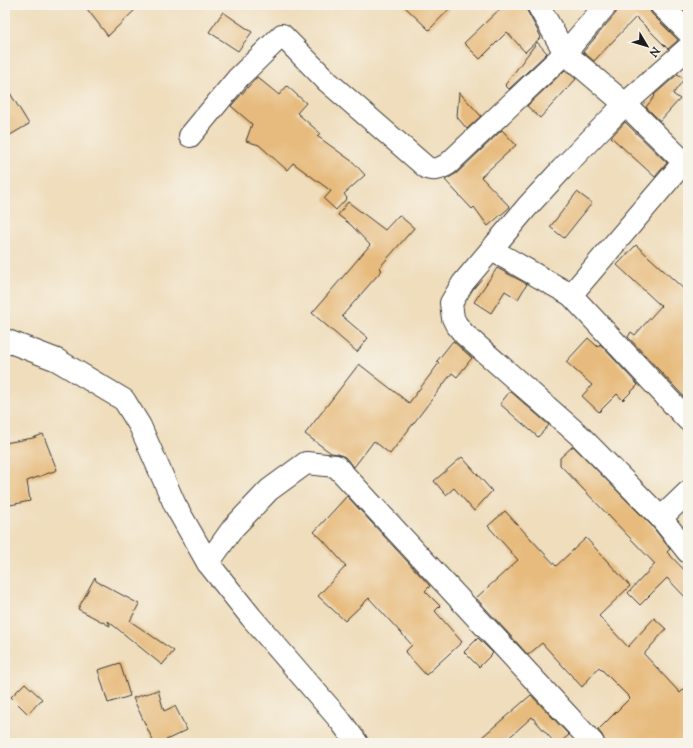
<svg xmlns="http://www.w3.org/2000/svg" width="693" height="748" font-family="'Sorts Mill Goudy',serif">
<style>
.building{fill:#e7bb7e}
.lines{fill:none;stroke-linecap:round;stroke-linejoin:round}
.minor-casing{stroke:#3c3934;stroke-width:24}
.minor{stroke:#fff;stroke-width:22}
</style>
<rect width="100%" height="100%" fill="#f7f3e8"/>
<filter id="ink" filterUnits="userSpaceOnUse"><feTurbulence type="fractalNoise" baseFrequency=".025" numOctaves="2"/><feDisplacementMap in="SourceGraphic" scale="8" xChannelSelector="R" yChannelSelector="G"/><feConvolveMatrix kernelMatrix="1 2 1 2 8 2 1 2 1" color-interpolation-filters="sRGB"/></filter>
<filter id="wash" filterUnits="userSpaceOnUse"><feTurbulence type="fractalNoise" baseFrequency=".012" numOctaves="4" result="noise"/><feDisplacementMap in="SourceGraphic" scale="16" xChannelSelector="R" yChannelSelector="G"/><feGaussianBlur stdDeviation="0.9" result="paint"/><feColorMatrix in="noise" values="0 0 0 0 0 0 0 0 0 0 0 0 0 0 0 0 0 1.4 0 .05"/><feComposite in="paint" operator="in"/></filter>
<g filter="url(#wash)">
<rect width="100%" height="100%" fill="#efddbc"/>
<g id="blocks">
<!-- building -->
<g class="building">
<path d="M84 5H140L108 36Z"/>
<path d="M403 5H453L429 30Z"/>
<path d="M504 5H524L541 37 525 52 507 32 480 59 464 43Z"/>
<path d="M618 5H649V9L652 14 678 40 668 49 636 17 594 61 583 52 616 13Z"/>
<path d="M223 12 252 32 238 51 209 32Z"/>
<path d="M537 42 547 53 509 89 505 85Z"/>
<path d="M565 70 576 79 540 118 527 106Z"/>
<path d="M678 74 684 79 673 94 680 99 660 121 646 107 655 96 654 95Z"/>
<path d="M257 77 279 95 287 86 306 103 297 113 320 133 317 136 353 162 365 175 344 194 347 198 336 210 324 199 331 191 293 163 287 170 259 145 246 141 252 124 231 106Z"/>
<path d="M5 85 29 124 5 138Z"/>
<path d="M459 92 481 116 467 129 457 117Z"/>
<path d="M625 122 667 163 655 177 611 137Z"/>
<path d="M502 130 516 145 481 177 510 207 488 226 474 207 472 209 445 180 457 173Z"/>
<path d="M577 192 592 203 564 238 550 227Z"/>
<path d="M348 202 385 230 399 215 414 228 379 268 382 270 342 316 368 338 357 352 312 313 370 245 351 225 338 215Z"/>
<path d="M636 245 688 293V401L628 337 631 332 635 335 661 306 617 265Z"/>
<path d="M497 268 527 284 518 299 505 291 491 313 474 302Z"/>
<path d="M588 338 598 347 600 344 638 385 623 400 617 394 599 412 582 396 592 385 566 362Z"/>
<path d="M453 341 472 358 457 377 452 373 390 454 374 441 354 467 345 457 338 454 331 453 305 434 359 364 409 403 439 363 437 361Z"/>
<path d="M510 391 549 425 538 437 500 404Z"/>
<path d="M43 434 57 470 27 481 30 501 5 506V443L33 438Z"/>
<path d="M573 446 652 526 670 549 667 552 688 574V600L667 578 640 605 628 593 655 564 560 465V458Z"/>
<path d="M462 457 492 491 474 511 454 488 446 495 434 481Z"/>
<path d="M347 496 430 586 425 591 440 606 435 611 462 642 426 675 405 652 412 645 369 598 345 621 318 596 346 566 322 539 314 532Z"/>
<path d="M505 511 556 566 586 538 630 586 599 616 628 647 654 618 666 629 644 654 680 693 688 685V743H605L602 735 598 730 630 698 599 667 582 687 542 643 528 655 476 598 518 560 488 526Z"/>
<path d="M95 577 96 581 139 604 130 621 174 651 162 665 108 621 110 626 78 609Z"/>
<path d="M478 638 493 653 479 667 464 652Z"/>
<path d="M120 663 130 696 108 703 98 670Z"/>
<path d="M25 683 42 699 28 714 11 697Z"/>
<path d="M158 690 164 711 175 706 187 730 160 743H154L133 698Z"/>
<path d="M531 695 569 735 559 743H555L532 717 503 743H475Z"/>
</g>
</g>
</g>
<g filter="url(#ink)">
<use href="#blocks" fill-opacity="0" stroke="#3c3934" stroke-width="1"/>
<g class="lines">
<!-- minor casing -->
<g class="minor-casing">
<g id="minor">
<path d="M538 5 565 53 625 104 688 166"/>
<path d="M661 5 688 32"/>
<path d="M688 48 625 104 562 169 527 207 463 283 451 303 453 318 456 324 464 334 579 435 661 518 688 552"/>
<path d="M190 136 238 78 282 35 328 82 427 168C436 171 441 168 448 164L565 53 606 5"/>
<path d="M492 250 571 295 688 420"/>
<path d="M571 295 684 162"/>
<path d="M5 340 57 360 124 400 140 426 175 505 208 563 251 617 339 719 357 743"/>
<path d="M661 518 688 492"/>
<path d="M208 563 233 528 269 490 306 463 336 466 593 743"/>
</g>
</g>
<!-- minor -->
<use href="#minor" class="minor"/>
</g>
</g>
<!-- margin -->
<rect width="693" height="748" fill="none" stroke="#f7f3e8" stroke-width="20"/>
<!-- north arrow -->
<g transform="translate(647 46) rotate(128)" stroke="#f7f3e8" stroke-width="3" paint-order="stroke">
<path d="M0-3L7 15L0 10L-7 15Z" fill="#1c1c1c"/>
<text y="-6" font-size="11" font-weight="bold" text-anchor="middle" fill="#1c1c1c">N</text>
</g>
</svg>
